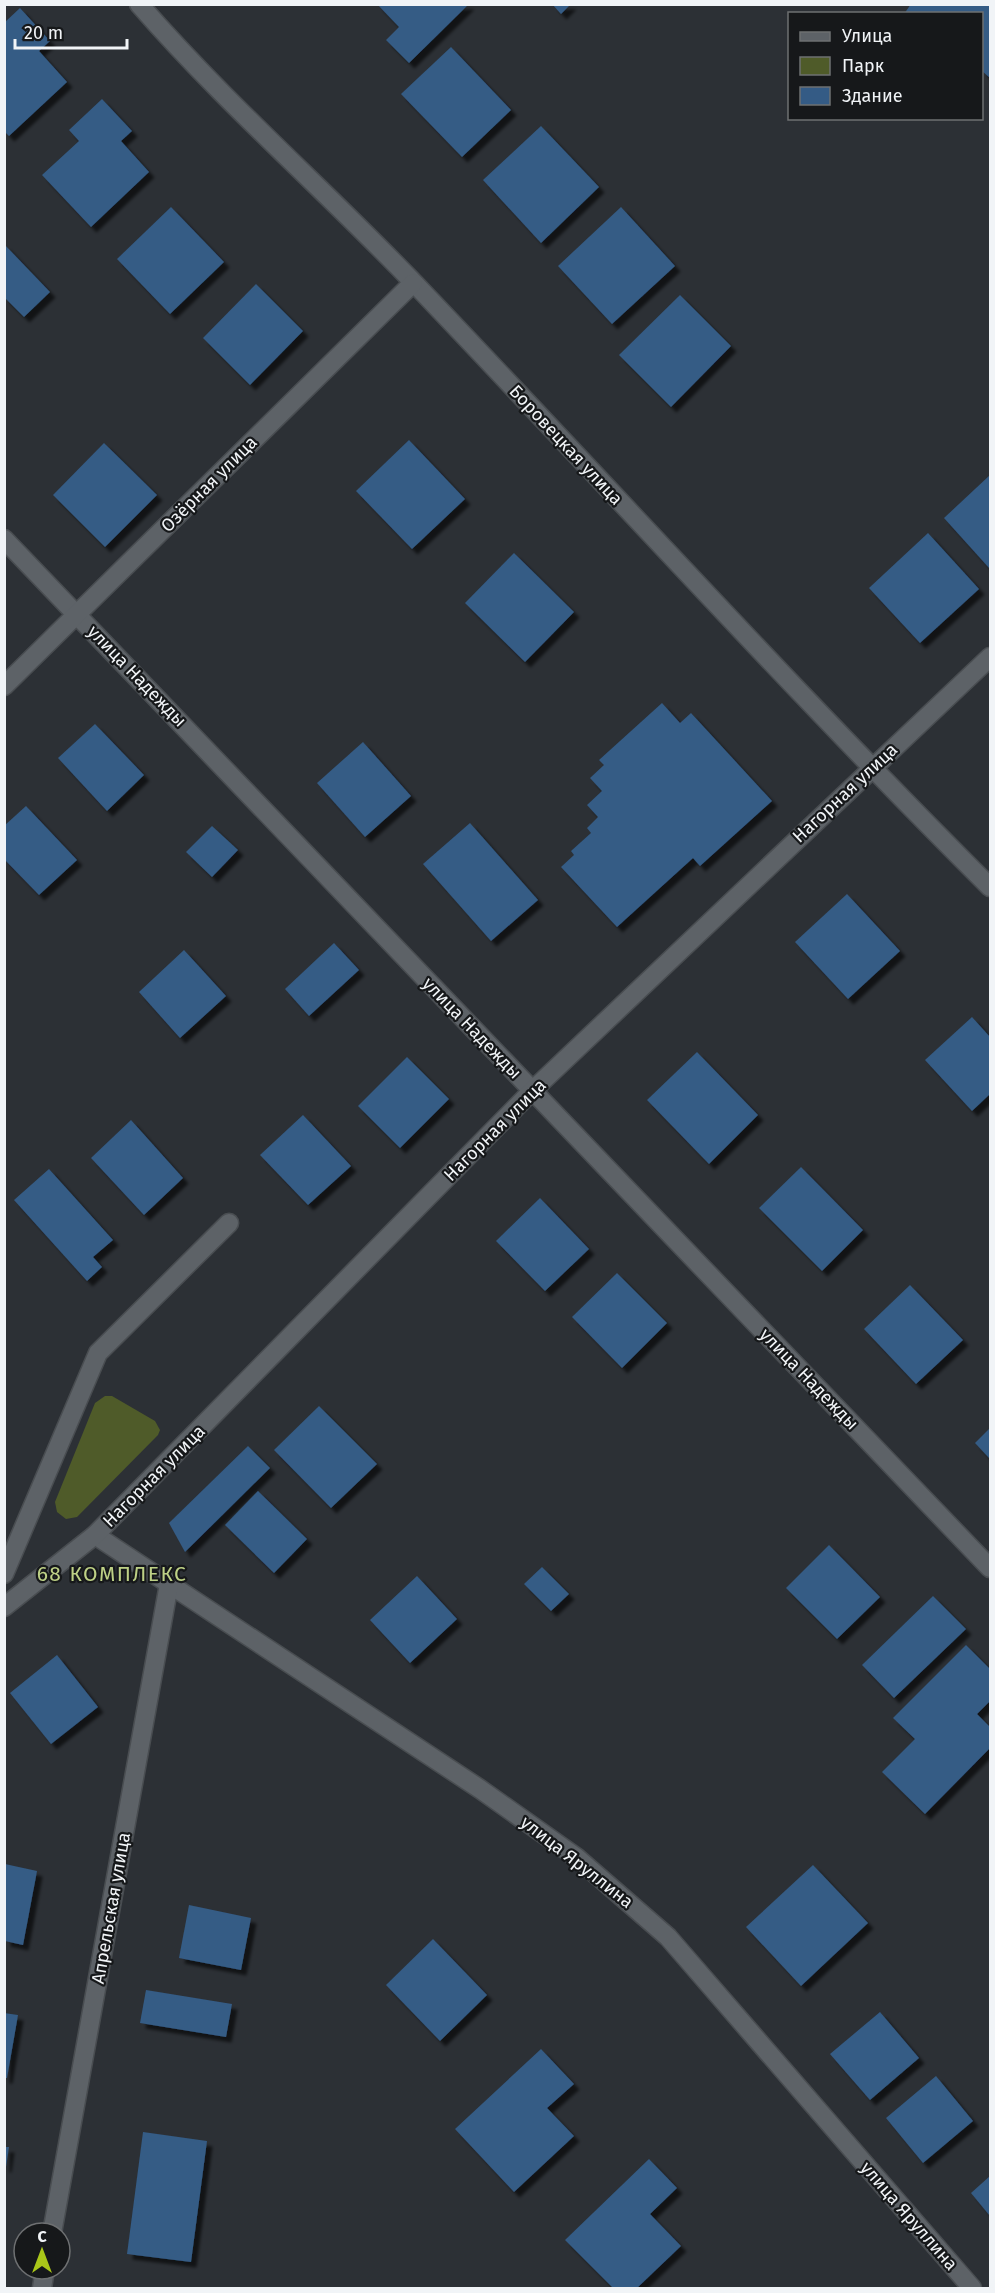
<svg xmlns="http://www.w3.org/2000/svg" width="995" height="2293" font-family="'Fira Sans',sans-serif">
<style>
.green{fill:#4f5b29}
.building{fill:#345b85;filter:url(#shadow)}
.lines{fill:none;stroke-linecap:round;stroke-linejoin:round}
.minor-casing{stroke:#494d51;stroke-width:21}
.minor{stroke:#5d6267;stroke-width:18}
.labels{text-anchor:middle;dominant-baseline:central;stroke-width:4.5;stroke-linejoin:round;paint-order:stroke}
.street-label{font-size:18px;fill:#f1f4f7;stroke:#16181a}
.quarter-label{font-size:21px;letter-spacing:1.5px;fill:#bed186;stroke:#16181a}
</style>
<defs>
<filter id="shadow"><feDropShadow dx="5.5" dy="5.5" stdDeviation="1.5" flood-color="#0009"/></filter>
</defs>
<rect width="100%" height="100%" fill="#2c3035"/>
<!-- green -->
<path class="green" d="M105 1396H112L155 1421 160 1430 158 1435 77 1517 66 1519 57 1512 55 1502 95 1403Z"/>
<!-- building -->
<g class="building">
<path d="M377 4H469L409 63 386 40 399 27Z"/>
<path d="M552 4H571L561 14Z"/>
<path d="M911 4H990V78L982 71V14H904Z"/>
<path d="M20 8 50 41 39 51 67 82 9 136 4 131V23Z"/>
<path d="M451 47 511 110 462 157 401 94Z"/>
<path d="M102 99 132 131 121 141 149 172 91 227 42 175 79 141 69 130Z"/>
<path d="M541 126 599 187 541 243 483 180Z"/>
<path d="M171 207 224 262 170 314 117 259Z"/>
<path d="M621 207 675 266 612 324 558 266Z"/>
<path d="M4 244 50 292 24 317 4 297Z"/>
<path d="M256 284 303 331 250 385 203 338Z"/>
<path d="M680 295 731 346 671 407 619 355Z"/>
<path d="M409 440 465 499 412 549 356 491Z"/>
<path d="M104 443 157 495 105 547 53 495Z"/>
<path d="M990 475V569L944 518Z"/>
<path d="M928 533 979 589 920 643 869 588Z"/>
<path d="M514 553 574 612 525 662 465 603Z"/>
<path d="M662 703 680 723 691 713 772 801 700 866 693 858 617 927 561 867 574 855 571 851 591 833 587 828 598 817 587 805 602 791 590 778 604 765 599 760Z"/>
<path d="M95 724 144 775 107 811 58 758Z"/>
<path d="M363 742 411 796 365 837 317 783Z"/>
<path d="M26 806 77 860 39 895 4 859V826Z"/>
<path d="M470 823 538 900 491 941 423 864Z"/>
<path d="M212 826 238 850 212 877 186 852Z"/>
<path d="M847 894 900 951 848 999 795 942Z"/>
<path d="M334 943 359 970 309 1016 285 989Z"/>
<path d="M184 950 226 996 180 1038 139 992Z"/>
<path d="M972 1017 990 1037V1094L972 1111 925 1060Z"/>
<path d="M697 1052 758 1115 709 1164 647 1100Z"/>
<path d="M407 1057 449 1099 400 1148 358 1106Z"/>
<path d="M303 1115 351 1166 308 1205 260 1155Z"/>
<path d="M131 1120 183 1178 144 1215 91 1158Z"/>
<path d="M801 1167 863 1230 822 1271 759 1208Z"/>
<path d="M49 1169 113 1240 93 1257 102 1267 87 1281 14 1200Z"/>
<path d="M540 1198 589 1249 545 1291 496 1241Z"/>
<path d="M617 1273 667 1323 622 1368 572 1317Z"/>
<path d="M910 1285 963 1340 916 1384 864 1329Z"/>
<path d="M319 1406 377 1464 331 1508 274 1450Z"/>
<path d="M990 1428V1459L975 1443Z"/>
<path d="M248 1446 270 1468 185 1552 169 1523Z"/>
<path d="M258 1491 307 1539 274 1573 225 1525Z"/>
<path d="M829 1545 880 1597 837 1639 786 1588Z"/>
<path d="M542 1567 569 1594 551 1611 524 1584Z"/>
<path d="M417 1576 457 1619 410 1663 370 1620Z"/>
<path d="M933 1596 966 1629 894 1698 862 1665Z"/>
<path d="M966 1645 990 1669V1701L977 1714 990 1727V1748L925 1814 882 1772 915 1739 893 1718Z"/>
<path d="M57 1655 98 1707 51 1744 10 1693Z"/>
<path d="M5 1864 37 1871 23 1945 5 1941Z"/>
<path d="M813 1865 868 1923 801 1986 746 1927Z"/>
<path d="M189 1905 251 1918 241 1970 179 1958Z"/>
<path d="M433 1939 487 1995 440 2041 386 1985Z"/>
<path d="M146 1990 232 2004 226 2037 140 2023Z"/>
<path d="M880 2012 919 2058 870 2100 830 2054Z"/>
<path d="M4 2013 18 2015 7 2078H4Z"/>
<path d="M541 2049 574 2084 547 2108 574 2136 514 2192 455 2129Z"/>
<path d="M936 2076 973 2121 923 2163 886 2118Z"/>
<path d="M143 2132 207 2141 191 2262 127 2254Z"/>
<path d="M4 2147H9L6 2167H4Z"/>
<path d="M649 2159 677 2188 650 2214 681 2246 637 2288H613L565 2240Z"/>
<path d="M990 2176V2216L971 2193Z"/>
</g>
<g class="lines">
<!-- minor casing -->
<g class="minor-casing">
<g id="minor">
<path d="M139 4C226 104 325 190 416 285 608 486 794 692 990 887"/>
<path d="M4 539 990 1568"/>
<path d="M4 686 413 283"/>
<path d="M95 1535 480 1789 576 1857 668 1937 972 2288"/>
<path d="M4 1574 98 1353 229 1223"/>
<path d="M4 1607 95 1535 532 1091 990 657"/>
<path d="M52 2233 169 1584"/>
<path d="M42 2288 45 2269"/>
</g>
</g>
<!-- minor -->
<use href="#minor" class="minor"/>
</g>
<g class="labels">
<!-- street labels -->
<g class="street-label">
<text transform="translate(566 445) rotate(47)">Боровецкая улица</text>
<text transform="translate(209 484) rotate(-45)">Озёрная улица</text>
<text transform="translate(137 676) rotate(46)">улица Надежды</text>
<text transform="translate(845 793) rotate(-43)">Нагорная улица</text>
<text transform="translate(472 1028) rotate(46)">улица Надежды</text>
<text transform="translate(495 1130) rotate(-45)">Нагорная улица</text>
<text transform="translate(809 1379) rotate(46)">улица Надежды</text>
<text transform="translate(154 1476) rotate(-45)">Нагорная улица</text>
<text transform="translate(577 1862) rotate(38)">улица Яруллина</text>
<text transform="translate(111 1908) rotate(-80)">Апрельская улица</text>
<text transform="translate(909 2216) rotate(49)">улица Яруллина</text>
</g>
<!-- quarter labels -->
<g class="quarter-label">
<text x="112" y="1574">68 КОМПЛЕКС</text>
</g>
</g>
<!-- border -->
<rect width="995" height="2293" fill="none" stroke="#f1f4f7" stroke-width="12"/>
<!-- legend -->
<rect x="788" y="12" width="195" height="108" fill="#16181a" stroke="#6e7072" stroke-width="1.5"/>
<rect x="800" y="32" width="30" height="9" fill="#5d6267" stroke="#6e7072" stroke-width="1.5"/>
<text x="842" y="42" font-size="18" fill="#f1f4f7">Улица</text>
<rect x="800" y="57" width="30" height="18" fill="#4f5b29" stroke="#6e7072" stroke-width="1.5"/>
<text x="842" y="72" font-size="18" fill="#f1f4f7">Парк</text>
<rect x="800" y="87" width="30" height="18" fill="#345b85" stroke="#6e7072" stroke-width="1.5"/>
<text x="842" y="102" font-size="18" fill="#f1f4f7">Здание</text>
<!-- north arrow -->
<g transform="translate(42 2251)"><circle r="28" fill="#16181a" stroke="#6e7072" stroke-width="1.5"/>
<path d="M0-4.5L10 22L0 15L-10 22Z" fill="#aac719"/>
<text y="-9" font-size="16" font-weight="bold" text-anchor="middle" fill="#f1f4f7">С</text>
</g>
<!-- scale -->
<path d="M15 39v9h112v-9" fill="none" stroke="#f1f4f7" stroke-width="3"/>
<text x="24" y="39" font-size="18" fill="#f1f4f7" stroke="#16181a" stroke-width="4.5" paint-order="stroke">20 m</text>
</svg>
